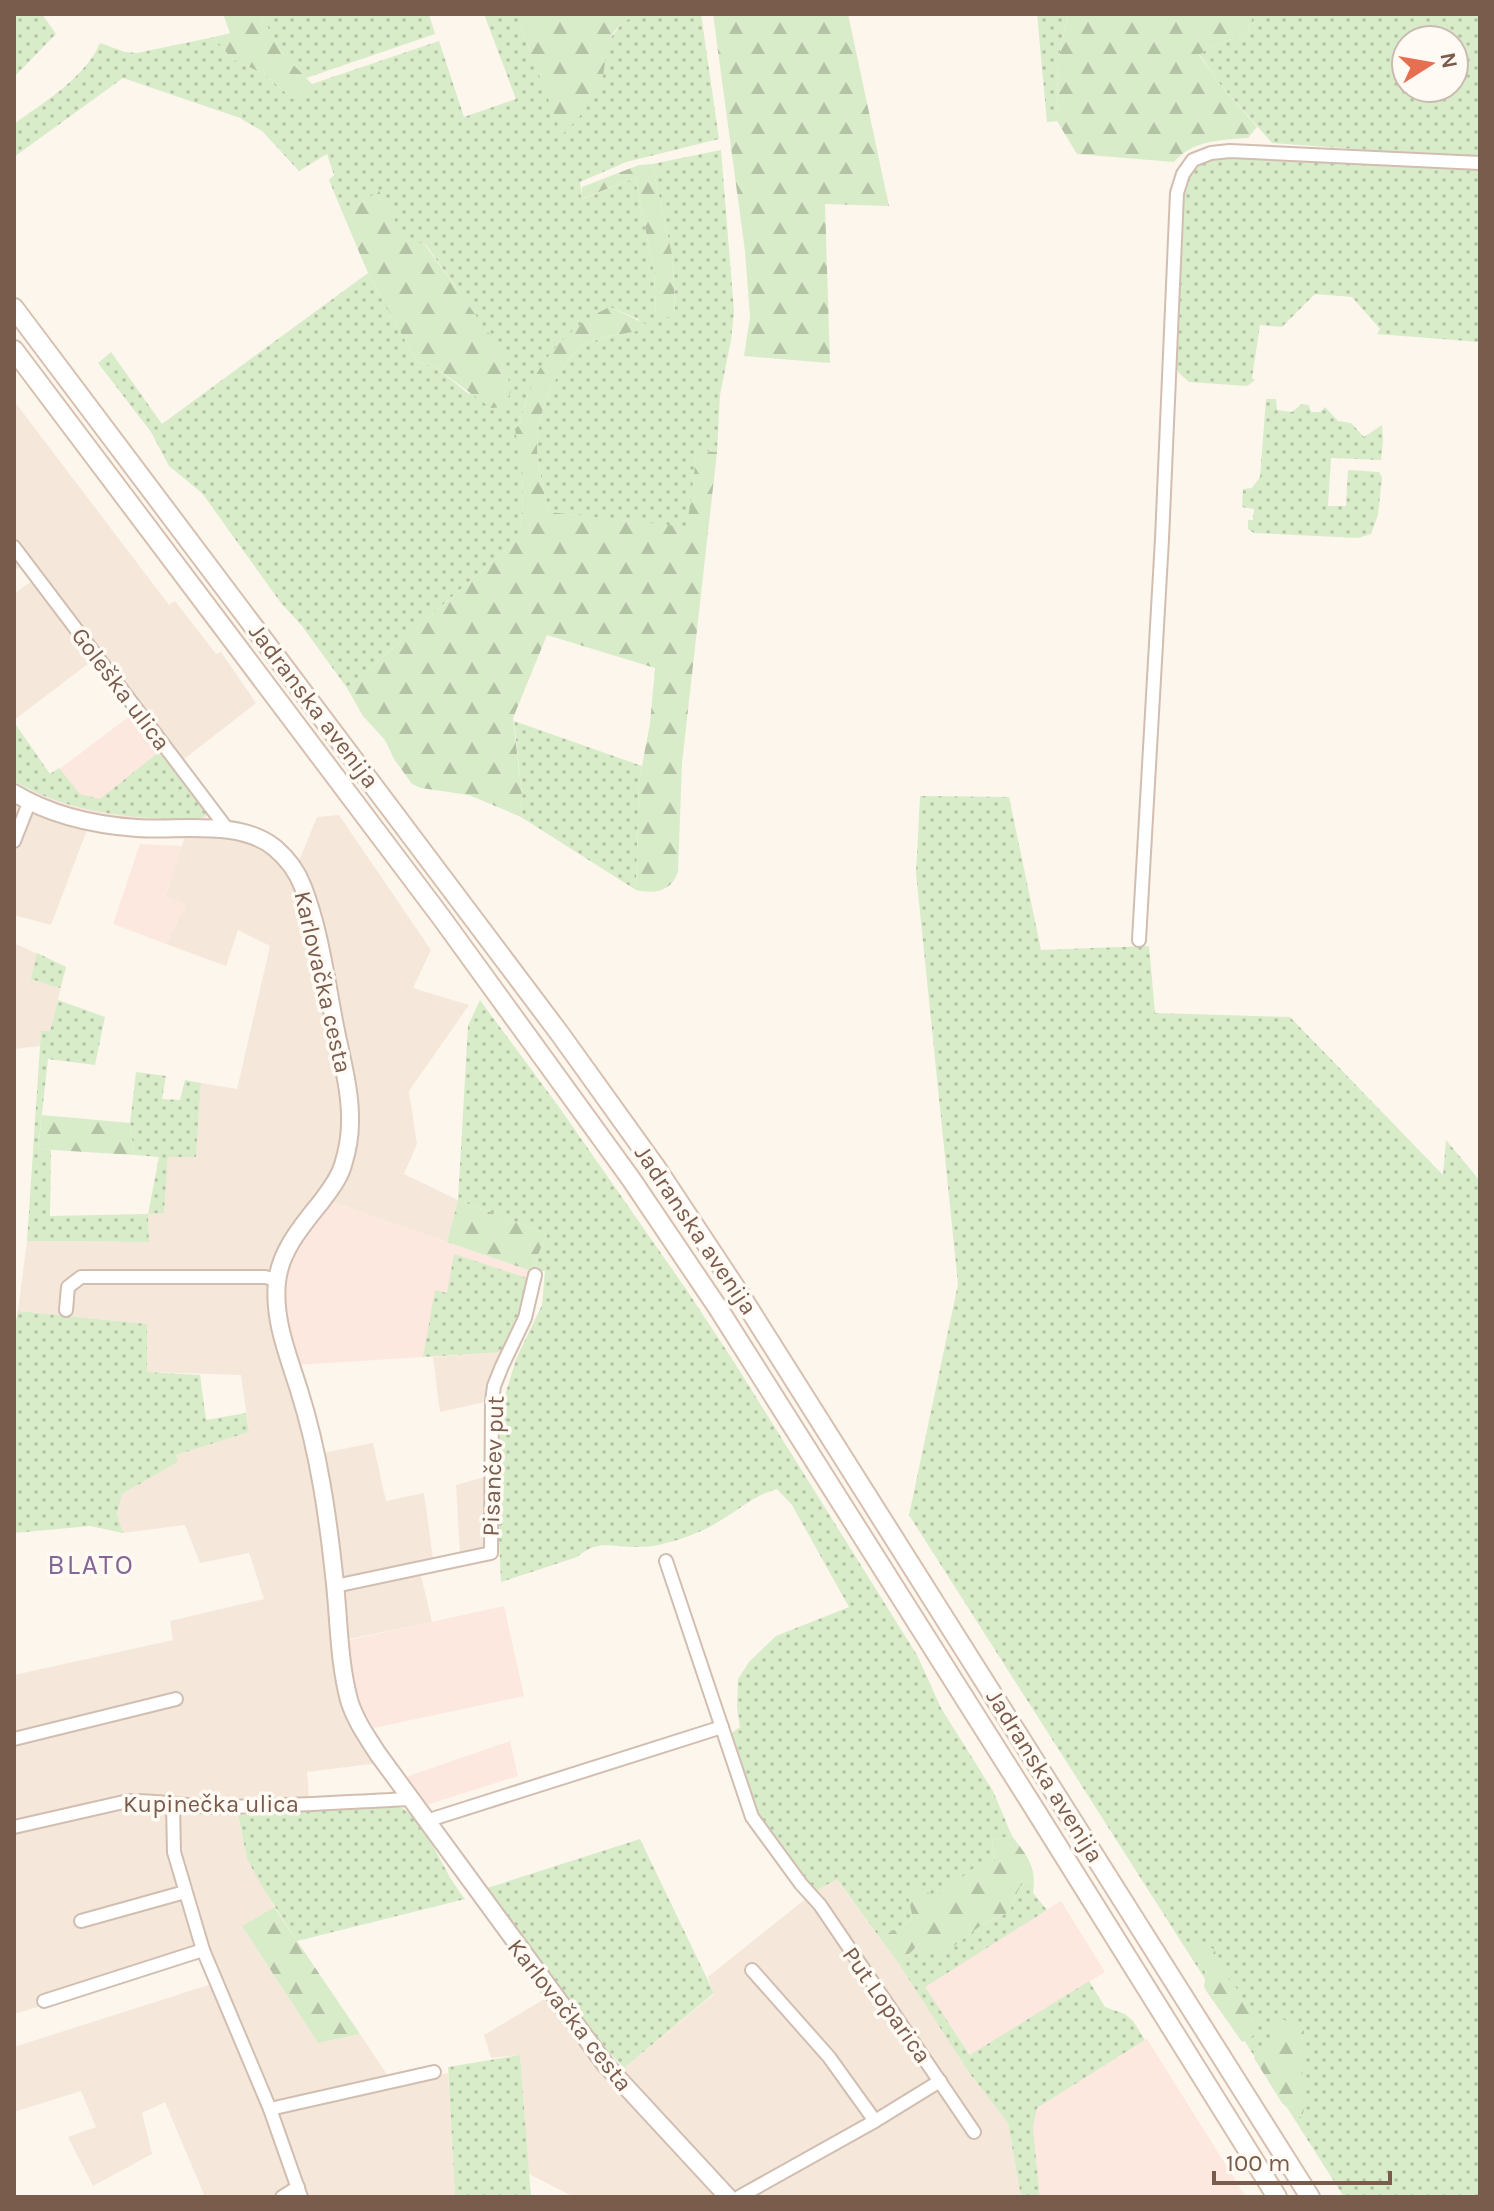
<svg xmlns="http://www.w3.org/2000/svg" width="1494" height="2211" font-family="Karla,sans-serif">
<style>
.residential{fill:#f5e8da}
.commercial{fill:#fde8e0}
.grass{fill:url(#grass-dots);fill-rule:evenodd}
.forest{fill:url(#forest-firs)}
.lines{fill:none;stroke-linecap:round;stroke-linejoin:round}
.minor-casing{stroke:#d1beb0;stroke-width:16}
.tertiary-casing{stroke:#d1beb0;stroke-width:20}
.secondary-casing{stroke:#d6c0b0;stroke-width:22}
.minor{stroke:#fff;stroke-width:12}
.tertiary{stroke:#fff;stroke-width:16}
.secondary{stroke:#fff;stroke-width:18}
.labels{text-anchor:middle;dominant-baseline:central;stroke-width:7;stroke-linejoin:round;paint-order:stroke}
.street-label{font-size:24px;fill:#7a5c4d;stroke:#fffaf3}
.quarter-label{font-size:28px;letter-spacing:2px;fill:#846695;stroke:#fffaf3}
</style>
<defs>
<pattern id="grass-dots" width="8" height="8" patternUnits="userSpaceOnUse" patternTransform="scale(2)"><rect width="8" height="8" fill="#d8ecc9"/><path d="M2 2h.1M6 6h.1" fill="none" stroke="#b4c2a5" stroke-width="1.8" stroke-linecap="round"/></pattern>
<pattern id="forest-firs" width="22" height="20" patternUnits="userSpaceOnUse" patternTransform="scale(2)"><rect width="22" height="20" fill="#d8ecc9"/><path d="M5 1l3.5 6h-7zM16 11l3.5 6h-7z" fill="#b4c2a5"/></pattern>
</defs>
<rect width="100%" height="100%" fill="#fdf6ec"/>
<!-- residential -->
<g class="residential">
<path d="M14 401 169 605 175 601 216 654 221 652 256 703 183 760 101 654 14 720V594L41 574 21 566 14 571Z"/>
<path d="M14 799 88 827 51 925 14 915Z"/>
<path d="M339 815 431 950 413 988 469 1005 409 1091 417 1144 404 1174 458 1200 447 1242 328 1201 274 1263 313 1455 373 1443 386 1501 424 1493 433 1559 418 1563 432 1622 335 1642 379 1763 307 1772 309 1798 235 1802 247 1859 274 1907 242 1926 318 2043 360 2034 394 2085 448 2073 455 2197H205L165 2102 142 2113 152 2154 93 2186 68 2137 96 2127 81 2091 14 2112V2047L221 1981 207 1947 71 1997 14 2014V1675L173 1640 170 1621 264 1599 249 1553 200 1563 185 1525 123 1533 117 1514 122 1494 178 1462 176 1455 249 1432 241 1375 147 1372V1324L18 1311 27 1241 149 1242 148 1214 164 1213 168 1157H196L201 1083 237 1089 270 946 238 930 226 966 166 944 185 905 165 897 185 836H240L298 863 317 817Z"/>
<path d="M14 943 66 967 50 1032 41 1031 40 1046 14 1049Z"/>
<path d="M504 1352 487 1385 485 1402 440 1412 433 1357Z"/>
<path d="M488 1476 487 1544 485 1548 460 1554 456 1485Z"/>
<path d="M836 1878 911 1980 970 2074 1008 2123 1021 2197H733L618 2073 714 1994 708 1977 814 1892Z"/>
<path d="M546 1998 595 2061 721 2197H574L529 2174 520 2055 491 2058 484 2035Z"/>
</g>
<!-- commercial -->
<g class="commercial">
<path d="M131 715 205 808 207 815 205 821 160 823 102 817 69 809 28 793Z"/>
<path d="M140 844 182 846 165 896 185 904 166 944 113 924Z"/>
<path d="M328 1201 531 1271 504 1352 296 1365 280 1307 286 1263Z"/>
<path d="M504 1606 524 1696 374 1728 358 1701 351 1679 345 1641Z"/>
<path d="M510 1741 518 1776 423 1806 403 1778Z"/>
<path d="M1061 1901 1105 1972 971 2055 924 1987Z"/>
<path d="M1147 2039 1246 2197H1040L1033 2128 1037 2108Z"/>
</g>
<!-- grass -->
<g class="grass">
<path d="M14 14H42L56 34 14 77Z"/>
<path d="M260 14H429L435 34 306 78 283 54Z"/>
<path d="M484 14H516L562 134 601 82 607 43 625 19 641 14H701L719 139 626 162 580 182 582 199 635 178 654 271 656 313 675 317 673 259 652 164 721 150 734 311 731 340 720 395 717 452 704 451 696 459 688 528 549 512C544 490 537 467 537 445 536 414 559 359 587 344 602 336 629 333 647 328L638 319 610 307 528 395 519 425 516 429C522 467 528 504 516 541L347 688 302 626 281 603 202 493 169 466 151 432 98 363 111 352 162 424 368 273 417 362 435 367 469 394 502 353 426 245 404 238 378 192 343 214 329 180 334 175 327 154 299 171 262 131 240 118 123 78 14 157V124C44 102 85 78 100 43L125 52 137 53 214 37 232 59 264 74 293 99 311 93 312 84 439 41 464 117 516 99Z"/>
<path d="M1037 14H1068L1058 61 1057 121 1047 122Z"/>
<path d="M1253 14H1480V158L1272 143 1219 83 1199 54 1210 47 1248 33ZM1406 40H1454V88H1406Z"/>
<path d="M1232 158 1480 169V342L1377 334 1380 329 1352 297 1315 294 1282 327 1260 325 1252 378 1255 380 1247 386 1189 382 1179 373 1174 364 1181 218 1185 182 1193 170 1211 159Z"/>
<path d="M1266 399H1276L1277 410 1292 412 1302 404 1309 405 1311 412H1320L1325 407 1338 421 1351 423 1364 437 1382 425 1383 440 1381 460 1331 458 1328 506H1346L1348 470 1379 472 1382 477 1378 515 1371 534 1358 538 1254 533 1248 529V520H1253L1254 509 1242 507 1243 489 1252 488 1260 477Z"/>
<path d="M514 721 642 766 639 782 636 890 521 817 522 796Z"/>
<path d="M14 722 50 774 59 768 80 794 100 799 159 752 205 808 207 815C197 822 182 819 170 819 117 817 61 809 14 781Z"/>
<path d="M920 796 1009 797 1041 950 1149 946 1155 1013 1290 1017 1443 1175 1446 1140 1480 1181V2197H1344L909 1515 958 1284 916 873Z"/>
<path d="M37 953 66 967 60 988 31 979Z"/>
<path d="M58 1000 105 1017 95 1065 48 1059 38 1149 51 1150 50 1216 148 1214 159 1157 134 1155 130 1123 136 1072 166 1076 162 1099 180 1100 185 1080 201 1083 196 1157H168L164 1213 148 1214 149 1242 27 1241 41 1031H50Z"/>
<path d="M480 1000 559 1107 688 1292 734 1362 917 1655 941 1708 993 1791 1012 1836 992 1840 995 1862H982L933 1900 913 1919 880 1938 837 1879 814 1892 766 1829 754 1806 729 1735 740 1727 737 1708 738 1679 749 1662 776 1636 849 1607 792 1505 777 1489C753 1496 744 1506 723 1519 706 1530 687 1538 666 1543 657 1546 646 1547 636 1547 611 1547 598 1539 577 1557L501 1582 499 1540 500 1412 516 1359 542 1305 545 1271H531L547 1234 458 1200 468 1026Z"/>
<path d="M454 1254 530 1279 524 1306 504 1352 423 1357 435 1290 447 1293Z"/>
<path d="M18 1311 147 1324V1372L200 1375 206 1420 246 1413 249 1432 176 1455 178 1462 122 1494 117 1514 123 1533 90 1526 14 1533V1332Z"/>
<path d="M391 1806C397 1807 403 1807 408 1812 433 1836 443 1872 465 1899L297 1941 264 1890 247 1859 238 1815Z"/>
<path d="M640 1839 714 1993 624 2068 592 2035 487 1888Z"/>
<path d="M1023 1879 1034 1882 1033 1893 1047 1910 925 1987 970 2055 1089 1981 1105 2007 1125 2014 1133 2021 1145 2040 1037 2108 1033 2128 1040 2197H1021L1008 2123 970 2074 899 1964 920 1943 941 1956 980 1926 1009 1912Z"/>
<path d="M520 2055 531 2197H455L448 2067Z"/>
</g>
<!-- forest -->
<g class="forest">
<path d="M223 14H260L283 54 312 84V92L303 99H293L264 74 232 59 214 37 230 33Z"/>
<path d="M516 14H641C603 27 610 48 602 79 596 99 577 121 562 135Z"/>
<path d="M713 14H848L889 206 825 204 830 363 744 356 750 317 745 251Z"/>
<path d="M1068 14H1253L1248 33 1210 47 1199 55 1219 83 1257 127 1248 138C1221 140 1193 140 1174 162L1077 154 1057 121 1058 61Z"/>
<path d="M652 164 673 259 675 317H661L656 313 654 271 635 178 581 199 582 187 639 165Z"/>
<path d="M379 191 404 237 425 245 503 353 511 391 504 407 491 408 435 367 417 362 368 273 343 214Z"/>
<path d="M610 307 646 324 647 329C629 333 602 336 587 344 559 359 536 414 537 445 537 467 544 490 549 512L687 527 696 459 704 451 717 452 682 763 678 872C671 892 655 894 636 890L639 782 650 723 655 668 547 635 513 718 522 796 521 817 469 795 421 788 412 784 394 759 385 740 363 716 347 688 516 541C528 504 522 467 515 429L519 425C525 407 529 386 539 370 555 343 581 320 610 307Z"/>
<path d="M42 1115 130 1123 134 1155 38 1149Z"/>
<path d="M458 1200 547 1234 531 1271 447 1242Z"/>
<path d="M1012 1836C1023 1851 1034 1862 1034 1882L1023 1879 1009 1912 980 1926 941 1956 920 1950V1943L899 1964 880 1938 913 1919 907 1891 925 1889 933 1899 982 1862 995 1861 992 1840Z"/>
<path d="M274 1907 360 2034 318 2043 242 1926Z"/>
<path d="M1194 1937 1215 1950 1217 1965 1239 1991 1256 2023 1255 2034 1249 2039 1242 2042 1207 1992 1204 1986C1210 1962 1192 1960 1190 1938Z"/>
<path d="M1281 2018 1304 2031 1302 2081 1306 2102 1302 2117H1297L1282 2103 1254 2058 1257 2054 1265 2051 1276 2023Z"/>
</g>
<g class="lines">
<!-- minor casing -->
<g class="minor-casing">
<g id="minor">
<path d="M14 547 228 830"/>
<path d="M14 841 29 803"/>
<path d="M1139 940 1162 539 1177 193 1183 174 1193 160 1211 153 1230 151 1480 163"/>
<path d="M66 1310 68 1287 81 1277H265L277 1280"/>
<path d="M666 1561 752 1817 801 1884 820 1905 974 2132"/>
<path d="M335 1586 491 1553 492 1401 494 1386 502 1366 525 1318 535 1275"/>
<path d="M14 1739 176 1699"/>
<path d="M173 1805 174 1852 203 1950 270 2109 301 2197"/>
<path d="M426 1821 722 1727"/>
<path d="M14 1827 128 1801C157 1800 185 1806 214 1807 279 1807 345 1802 410 1799"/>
<path d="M81 1921 185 1892"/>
<path d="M752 1970 829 2057 875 2121"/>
<path d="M44 2001 203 1950"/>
<path d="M270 2109 434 2072"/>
<path d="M282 2197 298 2187"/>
<path d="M739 2197 875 2121 940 2081"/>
</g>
</g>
<!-- tertiary casing -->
<g class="tertiary-casing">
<path id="tertiary" d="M14 793C52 816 93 825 137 828 180 831 240 819 275 848 288 859 297 871 303 887 320 931 326 980 335 1026 341 1057 351 1091 350 1123 350 1137 347 1152 343 1165 339 1179 329 1191 321 1202 302 1226 280 1251 277 1282 273 1319 288 1355 299 1390 319 1453 328 1517 335 1584 339 1622 339 1662 349 1700 355 1720 367 1737 378 1754L605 2064 728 2197"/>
</g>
<!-- secondary casing -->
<g class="secondary-casing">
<g id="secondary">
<path d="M14 308 560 1034 657 1169 741 1296 1310 2197"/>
<path d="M14 350 441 917 631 1179 718 1308 1034 1808 1277 2197"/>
</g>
</g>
<!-- minor -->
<use href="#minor" class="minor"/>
<!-- tertiary -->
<use href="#tertiary" class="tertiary"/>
<!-- secondary -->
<use href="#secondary" class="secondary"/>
</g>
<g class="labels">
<!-- street labels -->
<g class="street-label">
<text transform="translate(121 689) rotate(53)">Goleška ulica</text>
<text transform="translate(314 706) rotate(53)">Jadranska avenija</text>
<text transform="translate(323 982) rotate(77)">Karlovačka cesta</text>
<text transform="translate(696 1230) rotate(56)">Jadranska avenija</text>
<text transform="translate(493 1466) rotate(-88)">Pisančev put</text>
<text transform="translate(1045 1776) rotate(58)">Jadranska avenija</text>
<text x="211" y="1804">Kupinečka ulica</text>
<text transform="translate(887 2005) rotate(55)">Put Loparica</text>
<text transform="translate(570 2015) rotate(52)">Karlovačka cesta</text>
</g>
<!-- quarter labels -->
<g class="quarter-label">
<text x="91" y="1564">BLATO</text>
</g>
</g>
<!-- border -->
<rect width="1494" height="2211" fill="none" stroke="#7a5c4d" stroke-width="32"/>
<!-- north arrow -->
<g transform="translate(1430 64) rotate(79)"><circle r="38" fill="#fffaf3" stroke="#cabbb1" stroke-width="2"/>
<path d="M0-6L14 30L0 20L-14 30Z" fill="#e76f51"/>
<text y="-12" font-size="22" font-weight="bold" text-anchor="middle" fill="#7a5c4d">N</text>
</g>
<!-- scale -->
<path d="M1214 2171v12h176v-12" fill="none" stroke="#7a5c4d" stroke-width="4"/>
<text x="1226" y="2171" font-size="24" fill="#7a5c4d" stroke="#fffaf3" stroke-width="6" paint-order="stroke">100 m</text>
</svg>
